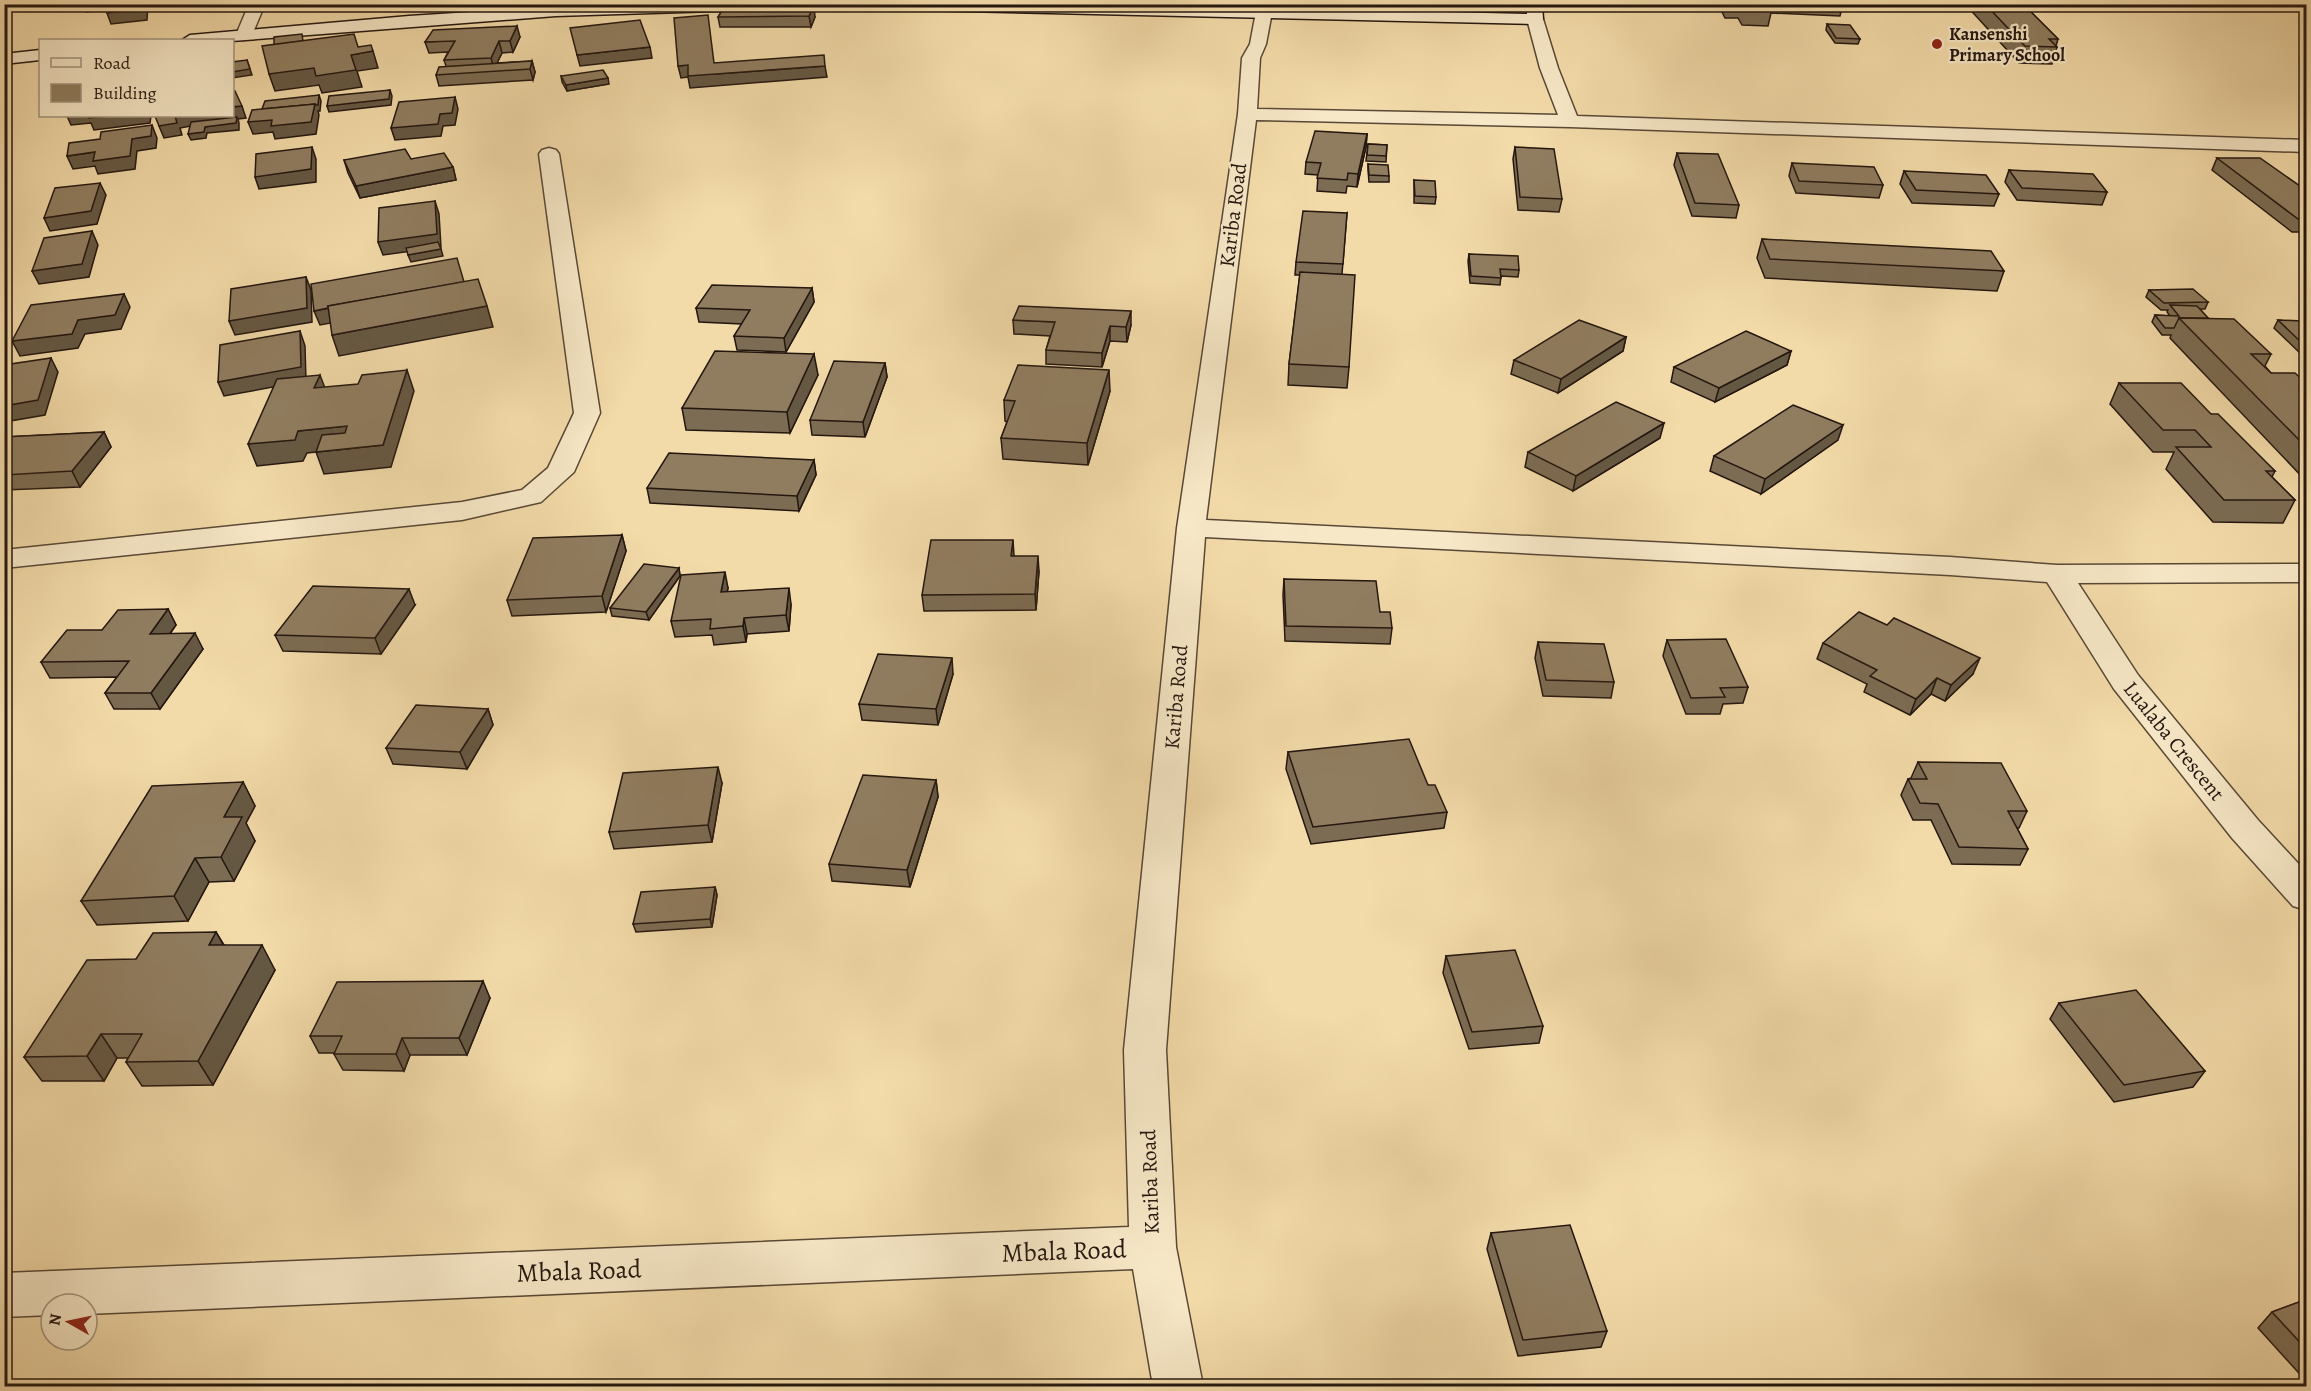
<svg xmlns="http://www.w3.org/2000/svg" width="2311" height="1391" font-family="Alegreya,serif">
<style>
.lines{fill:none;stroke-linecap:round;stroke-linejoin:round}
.street-casing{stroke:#584836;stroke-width:3}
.secondary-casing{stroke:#241710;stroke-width:3}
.street{fill:#f7e8c7;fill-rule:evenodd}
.secondary{fill:#f7e8c7;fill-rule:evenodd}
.wall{fill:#7c6c53;stroke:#241710;stroke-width:1.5}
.shaded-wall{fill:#655843;stroke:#241710;stroke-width:1.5}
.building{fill:#907d60;stroke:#241710;stroke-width:1.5}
.poi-dot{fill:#8f2418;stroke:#f7e8c7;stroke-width:2}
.labels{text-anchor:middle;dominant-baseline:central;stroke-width:4.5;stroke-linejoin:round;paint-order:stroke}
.far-poi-label{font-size:18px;font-weight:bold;fill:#241710;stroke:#f7e8c7;text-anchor:start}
.street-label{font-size:21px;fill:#241710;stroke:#f7e8c7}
.near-street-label{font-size:26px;fill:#241710;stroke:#f7e8c7}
</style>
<rect width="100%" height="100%" fill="#f3dba9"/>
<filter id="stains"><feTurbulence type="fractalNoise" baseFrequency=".00333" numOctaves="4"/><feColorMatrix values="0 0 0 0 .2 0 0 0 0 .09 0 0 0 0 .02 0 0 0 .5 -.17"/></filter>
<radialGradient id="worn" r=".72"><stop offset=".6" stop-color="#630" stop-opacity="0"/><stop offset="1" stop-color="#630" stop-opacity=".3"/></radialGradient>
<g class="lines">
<!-- street casing -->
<g class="street-casing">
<g id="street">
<path d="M249 4H265L252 35 244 40 236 35Z"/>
<path d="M1264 7 1272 12 1266 44 1260 58 1257 109 1558 115 1540 68 1527 19 1535 14 1543 19 1558 68 1577 116 2306 140V152L1570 127 1256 120 1206 520 1950 557 2057 565 2306 564V582L2078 583 2138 675 2258 820 2306 872V910L2293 906 2232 838 2114 689 2047 582 1950 575 1205 537 1166 1050 1176 1247 1203 1386H1153L1133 1269 87 1314V1304H51V1315L4 1317V1273L1129 1227 1124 1050 1177 528 1238 114 1242 58 1250 44 1256 12Z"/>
<path d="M549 148 556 150 559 154 600 413 574 472 541 502 462 520 4 568V550L462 502 522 490 548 468 574 413 539 154 542 150Z"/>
</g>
</g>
<!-- secondary casing -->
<g class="secondary-casing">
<g id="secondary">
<path d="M597 4H785L777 9 556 16 232 41 182 40 190 35 409 16Z"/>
<path d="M867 4H1110L1527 14 1526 4H1542L1543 19 1535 24 875 9Z"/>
<path d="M40 50V60L4 64V54Z"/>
</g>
</g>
<!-- street -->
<use href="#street" class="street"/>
<!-- secondary -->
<use href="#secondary" class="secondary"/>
</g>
<!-- wall -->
<g class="wall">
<path d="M1718 4H1843L1840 16 1771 13 1768 26 1742 25 1738 18H1725Z"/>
<path d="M1965 4H2023L2058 39 2056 46 2057 47 2052 64 2019 63Z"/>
<path d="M725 6 815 17 811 27H720L718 17Z"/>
<path d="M1827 24 1860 39 1858 44 1835 43 1826 30Z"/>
<path d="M520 37 513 52 502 53 497 63 532 61 535 72 533 80 439 86 436 75 446 66 444 60 448 52 429 53 425 42Z"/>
<path d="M561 76 609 84 567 91 562 82Z"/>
<path d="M1367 134 1366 147 1357 187 1347 186 1346 193 1317 191 1318 175 1305 174 1306 162Z"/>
<path d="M1368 144 1387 145 1386 162 1366 161Z"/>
<path d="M1515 147 1562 199 1559 212 1518 210 1513 159Z"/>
<path d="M1677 153 1739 205 1736 218 1692 216 1674 165Z"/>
<path d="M2217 158 2307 191V232H2292L2212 170Z"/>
<path d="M411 159 453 167 456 180 360 198 348 173 344 160Z"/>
<path d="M1792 163 1883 185 1879 198 1796 193 1789 176Z"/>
<path d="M1368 164 1389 176V182H1369L1368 170Z"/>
<path d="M2009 170 2107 192 2102 205 2017 200 2005 182Z"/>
<path d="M1904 171 1999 194 1994 206 1912 203 1900 184Z"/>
<path d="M1414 180 1436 197 1435 204 1414 203Z"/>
<path d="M1347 213 1342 274 1349 367 1347 388 1288 385 1289 364 1300 275H1295L1296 262Z"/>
<path d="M1762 239 2004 271 1997 291 1765 278 1757 258Z"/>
<path d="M1469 254 1519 270 1518 277 1501 276 1500 285 1470 283 1468 261Z"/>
<path d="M812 288 814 302 786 352 737 350 734 336 742 324 699 322 696 308Z"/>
<path d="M2149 290 2208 302 2205 309H2200L2208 318 2271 354 2265 366 2271 373 2307 384V482L2170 338 2171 335H2162L2152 322 2155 315 2170 316 2167 312 2168 310H2161L2146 297Z"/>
<path d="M1013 320 1131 325 1127 342 1110 341 1102 367 1046 364V350L1050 336 1014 334Z"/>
<path d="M2278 320 2307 324V354H2301L2274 328Z"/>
<path d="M1626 337 1623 351 1558 393 1511 374 1514 360Z"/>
<path d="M1791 351 1787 365 1715 402 1671 382 1674 367Z"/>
<path d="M885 363 887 377 865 437 812 435 810 420Z"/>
<path d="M818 375 790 433 686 430 682 408Z"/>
<path d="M2119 383 2211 414 2275 471 2272 477 2295 500 2283 523 2213 522 2166 469 2174 452H2153L2110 404Z"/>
<path d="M1110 391 1088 465 1003 459 1001 438 1007 422 1005 421 1004 400Z"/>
<path d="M104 432 111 447 80 487 4 490V437Z"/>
<path d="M1660 438 1573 491 1525 467 1528 452Z"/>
<path d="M1838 440 1761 494 1710 471 1714 456Z"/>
<path d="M814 460 816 475 799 511 650 503 647 488Z"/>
<path d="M622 535 626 551 606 612 512 616 507 600Z"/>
<path d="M1014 556 1039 571 1036 610 924 611 922 595Z"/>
<path d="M679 568 680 576 649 620 612 616 610 608Z"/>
<path d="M1284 579 1380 612 1392 628 1390 644 1285 641 1283 595Z"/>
<path d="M728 588 727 592 791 604 789 631 747 634 746 642 714 645 712 635 675 637 671 621Z"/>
<path d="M415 605 381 654 283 651 275 635Z"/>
<path d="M168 609 176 625 170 634 203 649 160 709H114L105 693 117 677 50 678 41 662 102 630Z"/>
<path d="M1667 640 1748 687 1743 703 1723 704 1720 714H1686L1663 656Z"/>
<path d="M1538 642 1614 682 1611 698 1543 696 1535 658Z"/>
<path d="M1823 643 1973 674 1945 701 1931 694 1910 715 1864 692 1867 684 1817 659Z"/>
<path d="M953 674 938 725 862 720 859 704Z"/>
<path d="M488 709 493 725 467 769 393 764 386 748Z"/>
<path d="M1288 752 1447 812 1444 828 1311 844 1286 769Z"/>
<path d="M1918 762 2027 811 2019 828H2017L2028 849 2020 865 1952 864 1931 820H1913L1901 795 1908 779 1911 778Z"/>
<path d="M936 780 938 797 910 887 832 881 829 864Z"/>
<path d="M243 782 255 806 246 823 255 841 234 881 209 882 188 921 97 925 81 901Z"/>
<path d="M722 783 712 842 614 849 609 832Z"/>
<path d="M715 887 717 895 712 927 636 932 633 924Z"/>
<path d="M216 932 224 945 275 970 213 1085 142 1086 126 1062 128 1058H117L104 1081H42L24 1057 136 959Z"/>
<path d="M1446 956 1543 1026 1539 1043 1469 1049 1443 973Z"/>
<path d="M490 998 467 1055H410L404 1071 343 1070 334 1054V1053H319L310 1036Z"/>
<path d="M2059 1003 2205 1071 2193 1087 2114 1102 2050 1019Z"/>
<path d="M1491 1233 1607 1331 1601 1347 1518 1356 1487 1249Z"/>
<path d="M2307 1299V1382L2258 1328 2272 1312Z"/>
</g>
<!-- shaded-wall -->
<g class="shaded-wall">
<path d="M83 4H112L114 9 86 12Z"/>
<path d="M143 4H148L147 20 111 24 107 13Z"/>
<path d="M814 6 815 17 811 27 809 16Z"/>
<path d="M517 26 520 37 513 52 510 41Z"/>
<path d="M499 41 502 53 494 69 491 58Z"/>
<path d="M650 47 652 58 580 66 577 55Z"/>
<path d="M373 51 378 68 357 71 362 87 322 93 319 85 275 91 269 74 351 55Z"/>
<path d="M247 60 252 75 232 78V72Z"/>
<path d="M532 61 535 72 533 80 530 69Z"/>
<path d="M688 65 716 74 825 66 827 77 690 88 688 77 681 78 678 66Z"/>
<path d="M608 78 609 84 567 91 566 85Z"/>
<path d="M390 90 392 96 391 105 329 112 327 106Z"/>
<path d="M319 95 321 101 320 111H318L319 115 316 134 275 139 273 132 253 134 248 122Z"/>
<path d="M455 97 458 109 455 125 443 126 441 136 395 140 391 128 440 114Z"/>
<path d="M242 106 246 118 238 119 239 123V130L207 133 206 138 191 140 188 134 205 127 231 120 229 116H232V107Z"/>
<path d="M67 116H151L150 123 94 130 91 123 71 125Z"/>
<path d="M175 116H229L230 117 206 122 207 123 180 128 182 135 164 138 159 126Z"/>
<path d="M152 125 157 138 156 148 137 151 135 169 98 174 95 166 73 169 67 156 95 152 132 139Z"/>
<path d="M1367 134 1366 147 1357 187 1358 174Z"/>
<path d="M312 147 316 159V182L259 189 255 177Z"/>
<path d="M453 167 456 180 360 198 356 186Z"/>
<path d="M100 183 106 195 97 224 50 231 44 218Z"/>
<path d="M435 201 439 214 441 247 383 255 378 242Z"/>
<path d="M92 231 98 245 89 277 39 284 32 271Z"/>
<path d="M441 249 443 256 411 262 408 255Z"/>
<path d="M306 277 311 290 312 322 235 335 229 321Z"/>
<path d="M465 284 469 298 320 325 314 311Z"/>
<path d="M812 288 814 302 786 352 784 338Z"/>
<path d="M124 294 130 307 121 329 85 334 78 348 20 356 12 341 78 320Z"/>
<path d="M487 306 493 327 339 356 332 335Z"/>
<path d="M1131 311V325L1127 342 1126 327Z"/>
<path d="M1110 326V341L1102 367V353Z"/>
<path d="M300 331 305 346 306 381 224 396 218 382Z"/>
<path d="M1626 337 1623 351 1558 393 1561 379Z"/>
<path d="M1791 351 1787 365 1715 402 1719 388Z"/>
<path d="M814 354 818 375 790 433 787 412Z"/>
<path d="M51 358 58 372 45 415 4 422V406Z"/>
<path d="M885 363 887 377 865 437 863 422Z"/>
<path d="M407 370 414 391 391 467 324 474 316 452 383 445Z"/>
<path d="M1109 370 1110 391 1088 465 1087 443Z"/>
<path d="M320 375 328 396 314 388Z"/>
<path d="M1664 423 1660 438 1573 491 1576 476Z"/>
<path d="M1843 425 1838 440 1761 494 1765 479Z"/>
<path d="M347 426 355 448 307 453 303 461 257 466 248 444 298 431Z"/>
<path d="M104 432 111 447 80 487 72 471Z"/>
<path d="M814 460 816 475 799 511 797 496Z"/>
<path d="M622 535 626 551 606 612 602 596Z"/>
<path d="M1013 540 1014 555 1012 572 1011 556Z"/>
<path d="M1038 556 1039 571 1036 610 1035 594Z"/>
<path d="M679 568 680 576 649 620 646 612Z"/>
<path d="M725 572 728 588 724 608 721 592Z"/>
<path d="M789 588 791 604 789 631 786 615Z"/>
<path d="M409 589 415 605 381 654 375 638Z"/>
<path d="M168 609 176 625 158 650 150 634Z"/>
<path d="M744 618 747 634 746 642 743 626Z"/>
<path d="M195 633 203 649 160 709 151 693Z"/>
<path d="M952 658 953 674 938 725 936 709Z"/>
<path d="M1980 658 1973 674 1945 701 1951 685Z"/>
<path d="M1937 678 1931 694 1910 715 1916 699Z"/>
<path d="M488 709 493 725 467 769 460 752Z"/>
<path d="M718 767 722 783 712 842 708 825Z"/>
<path d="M936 780 938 797 910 887 907 870Z"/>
<path d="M243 782 255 806 246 823 255 841 234 881 221 857 224 817Z"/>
<path d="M195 858 209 882 188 921 174 896Z"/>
<path d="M715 887 717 895 712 927 710 919Z"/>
<path d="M216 932 230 957 209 945Z"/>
<path d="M262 945 275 970 213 1085 198 1061Z"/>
<path d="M483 981 490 998 467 1055 459 1038Z"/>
<path d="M101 1034 117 1058 104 1081 87 1056Z"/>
<path d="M402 1038 410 1055 404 1071 396 1054Z"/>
</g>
<!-- building -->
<g class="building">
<path d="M108 4H143L142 9 107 13Z"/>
<path d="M1743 4H1768L1771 10H1746Z"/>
<path d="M1985 4H2023L2058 39H2049L2057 47 2025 46Z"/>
<path d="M725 6H814L809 16 718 17Z"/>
<path d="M708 15 714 63 824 55 825 66 688 76V65L678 66 674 18Z"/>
<path d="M640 20 650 47 577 55 570 28Z"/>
<path d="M1827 24 1850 25 1860 39 1836 38Z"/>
<path d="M517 26 510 41H499L491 58 444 60 455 41 425 42 433 30Z"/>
<path d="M302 34 303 41 274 45V37Z"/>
<path d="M354 34 358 47 371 45 373 51 351 55 356 70 316 76 314 68 269 74 262 46Z"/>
<path d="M247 60 250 69 232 72V62Z"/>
<path d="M532 61 530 69 436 75 439 67Z"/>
<path d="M603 70 608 78 566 85 561 76Z"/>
<path d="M390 90 389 99 327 106 329 96Z"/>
<path d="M235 91 242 106 232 107V92Z"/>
<path d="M319 95 318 105H315V104L262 109 265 101Z"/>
<path d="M455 97 452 113 440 114 438 124 391 128 399 102Z"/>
<path d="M315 104 311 122 271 126 272 120 248 122 252 110Z"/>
<path d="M89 116H107L89 118Z"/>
<path d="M155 116H180H175L177 123 159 126Z"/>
<path d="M237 117 236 123 205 127 204 132 188 134 191 122Z"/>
<path d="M152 125 151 136 132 139 130 156 93 161 95 152 67 156 69 143 100 139 101 132Z"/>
<path d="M1315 131 1367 134 1358 174 1348 173 1347 180 1317 178 1321 163 1306 162Z"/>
<path d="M1368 144 1387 145 1386 156 1367 155Z"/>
<path d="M312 147 311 169 255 177 256 154Z"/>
<path d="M1515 147 1554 149 1562 199 1520 197Z"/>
<path d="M405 149 411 159 444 153 453 167 356 186 344 160Z"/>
<path d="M1677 153 1718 154 1739 205 1695 203Z"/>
<path d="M2217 158H2260L2307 191V219H2298Z"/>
<path d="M1792 163 1874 167 1883 185 1799 181Z"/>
<path d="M1368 164 1388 165 1389 176 1369 175Z"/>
<path d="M2009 170 2093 174 2107 192 2022 188Z"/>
<path d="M1904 171 1986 175 1999 194 1916 190Z"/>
<path d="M1414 180 1435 181 1436 197 1415 196Z"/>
<path d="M100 183 91 211 44 218 55 188Z"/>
<path d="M435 201 437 234 378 242 379 208Z"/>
<path d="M1303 211 1347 213 1343 264 1296 262Z"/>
<path d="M92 231 82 264 32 271 44 238Z"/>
<path d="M1762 239 1991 251 2004 271 1770 259Z"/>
<path d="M438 242 441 249 408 255 406 248Z"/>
<path d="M1469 254 1518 256 1519 270 1500 269 1501 278 1471 276Z"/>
<path d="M457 258 464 282 328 306V308L314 311 311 284Z"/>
<path d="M1300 272 1355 275 1349 367 1289 364Z"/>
<path d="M306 277 307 308 229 321 231 289Z"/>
<path d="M478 279 487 306 332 335 328 306Z"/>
<path d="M712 285 812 288 784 338 734 336 750 310 696 308Z"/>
<path d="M2193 289 2208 302 2164 303 2149 290Z"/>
<path d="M124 294 115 315 78 320 72 334 12 341 31 305Z"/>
<path d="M2170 305 2197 306 2208 318H2179L2174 328H2165L2155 315 2179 316Z"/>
<path d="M1019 306 1131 311 1126 327 1110 326 1102 353 1046 350 1055 322 1013 320Z"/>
<path d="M2179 318 2234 319 2271 354H2251L2271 373H2295L2307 384V448Z"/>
<path d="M1579 320 1626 337 1561 379 1514 360Z"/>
<path d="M2278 320 2303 321 2307 324V347L2305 346Z"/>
<path d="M300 331 301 367 218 382 220 345Z"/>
<path d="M1746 331 1791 351 1719 388 1674 367Z"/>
<path d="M715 351 814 354 787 412 682 408Z"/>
<path d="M51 358 38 400 4 406V365Z"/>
<path d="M834 361 885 363 863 422 810 420Z"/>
<path d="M1018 365 1109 370 1087 443 1001 438 1015 401 1004 400Z"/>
<path d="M407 370 383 445 316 452 322 435 345 433 347 426 298 431 295 440 248 444 277 379 320 375 314 388 358 384 362 375Z"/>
<path d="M2119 383H2181L2211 414H2218L2275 471H2266L2295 500H2224L2176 447H2211L2195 430H2163Z"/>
<path d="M1616 402 1664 423 1576 476 1528 452Z"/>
<path d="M1793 405 1843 425 1765 479 1714 456Z"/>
<path d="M104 432 72 471 4 475V437Z"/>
<path d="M669 453 814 460 797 496 647 488Z"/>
<path d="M622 535 602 596 507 600 533 538Z"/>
<path d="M931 540H1013L1011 556H1038L1035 594 922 595Z"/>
<path d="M644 564 679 568 646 612 610 608Z"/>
<path d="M725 572 721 592 789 588 786 615 744 618 743 626 710 629 711 619 671 621 681 575Z"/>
<path d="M1284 579 1376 581 1380 612H1390L1392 628 1286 626Z"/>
<path d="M313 586 409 589 375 638 275 635Z"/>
<path d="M168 609 150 634 195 633 151 693H105L129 661 41 662 67 630H102L118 610Z"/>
<path d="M1859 612 1887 625 1894 618 1980 658 1951 685 1937 678 1916 699 1870 676 1877 670 1823 643Z"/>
<path d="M1726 639 1748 687 1720 688 1725 697 1691 698 1667 640Z"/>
<path d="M1538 642 1604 644 1614 682 1546 680Z"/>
<path d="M878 654 952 658 936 709 859 704Z"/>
<path d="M416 705 488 709 460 752 386 748Z"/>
<path d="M1409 739 1428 785H1435L1447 812 1313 827 1288 752Z"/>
<path d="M1918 762 2001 763 2027 811H2008L2028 849 1959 847 1938 804 1920 803 1908 779H1927Z"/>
<path d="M718 767 708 825 609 832 623 773Z"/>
<path d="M863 775 936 780 907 870 829 864Z"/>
<path d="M243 782 224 817H242L221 857 195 858 174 896 81 901 152 786Z"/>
<path d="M715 887 710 919 633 924 641 892Z"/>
<path d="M216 932 209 945H262L198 1061 126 1062 142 1034H101L87 1056 24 1057 87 960 136 959 153 933Z"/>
<path d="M1515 950 1543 1026 1472 1032 1446 956Z"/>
<path d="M483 981 459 1038H402L396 1054H334L342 1036H310L337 982Z"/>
<path d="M2136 990 2205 1071 2124 1085 2059 1003Z"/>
<path d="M1570 1225 1607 1331 1523 1340 1491 1233Z"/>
<path d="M2307 1299V1350L2272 1312Z"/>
</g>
<!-- markers -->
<circle class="poi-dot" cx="1937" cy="44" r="6"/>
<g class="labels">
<!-- far-poi labels -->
<g class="far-poi-label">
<text x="1949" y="34">Kansenshi<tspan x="1949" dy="21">Primary School</tspan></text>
</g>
<!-- street labels -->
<g class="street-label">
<text transform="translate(1233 215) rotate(-83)">Kariba Road</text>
<text transform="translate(1176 697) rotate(-85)">Kariba Road</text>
<text transform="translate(2174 741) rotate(51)">Lualaba Crescent</text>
<text transform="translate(1150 1182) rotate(-92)">Kariba Road</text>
</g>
<!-- near-street labels -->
<g class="near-street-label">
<text transform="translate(1064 1251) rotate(-2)">Mbala Road</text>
<text transform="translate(579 1271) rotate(-2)">Mbala Road</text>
</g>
</g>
<!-- margin -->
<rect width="2311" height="1391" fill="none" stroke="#f3dba9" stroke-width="24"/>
<rect x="6" y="6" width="2299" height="1379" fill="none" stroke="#241710" stroke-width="3"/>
<rect x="12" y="12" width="2287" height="1367" fill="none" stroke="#241710" stroke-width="1.5"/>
<!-- legend -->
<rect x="39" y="39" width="195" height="78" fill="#f7e8c7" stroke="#a3947e" stroke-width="1.5"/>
<rect x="51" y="58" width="30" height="9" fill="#f7e8c7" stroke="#a3947e" stroke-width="1.5"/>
<text x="93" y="69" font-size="18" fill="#241710">Road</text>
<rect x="51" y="84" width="30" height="18" fill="#907d60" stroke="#a3947e" stroke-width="1.5"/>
<text x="93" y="99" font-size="18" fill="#241710">Building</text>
<!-- north arrow -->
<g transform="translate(69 1322) rotate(279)"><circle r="28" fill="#f7e8c7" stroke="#a3947e" stroke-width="1.5"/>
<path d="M0-4.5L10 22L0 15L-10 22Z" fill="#8f2418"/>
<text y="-9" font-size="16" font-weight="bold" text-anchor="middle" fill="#241710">N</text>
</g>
<rect width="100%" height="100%" filter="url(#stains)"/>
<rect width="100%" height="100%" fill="url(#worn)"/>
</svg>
